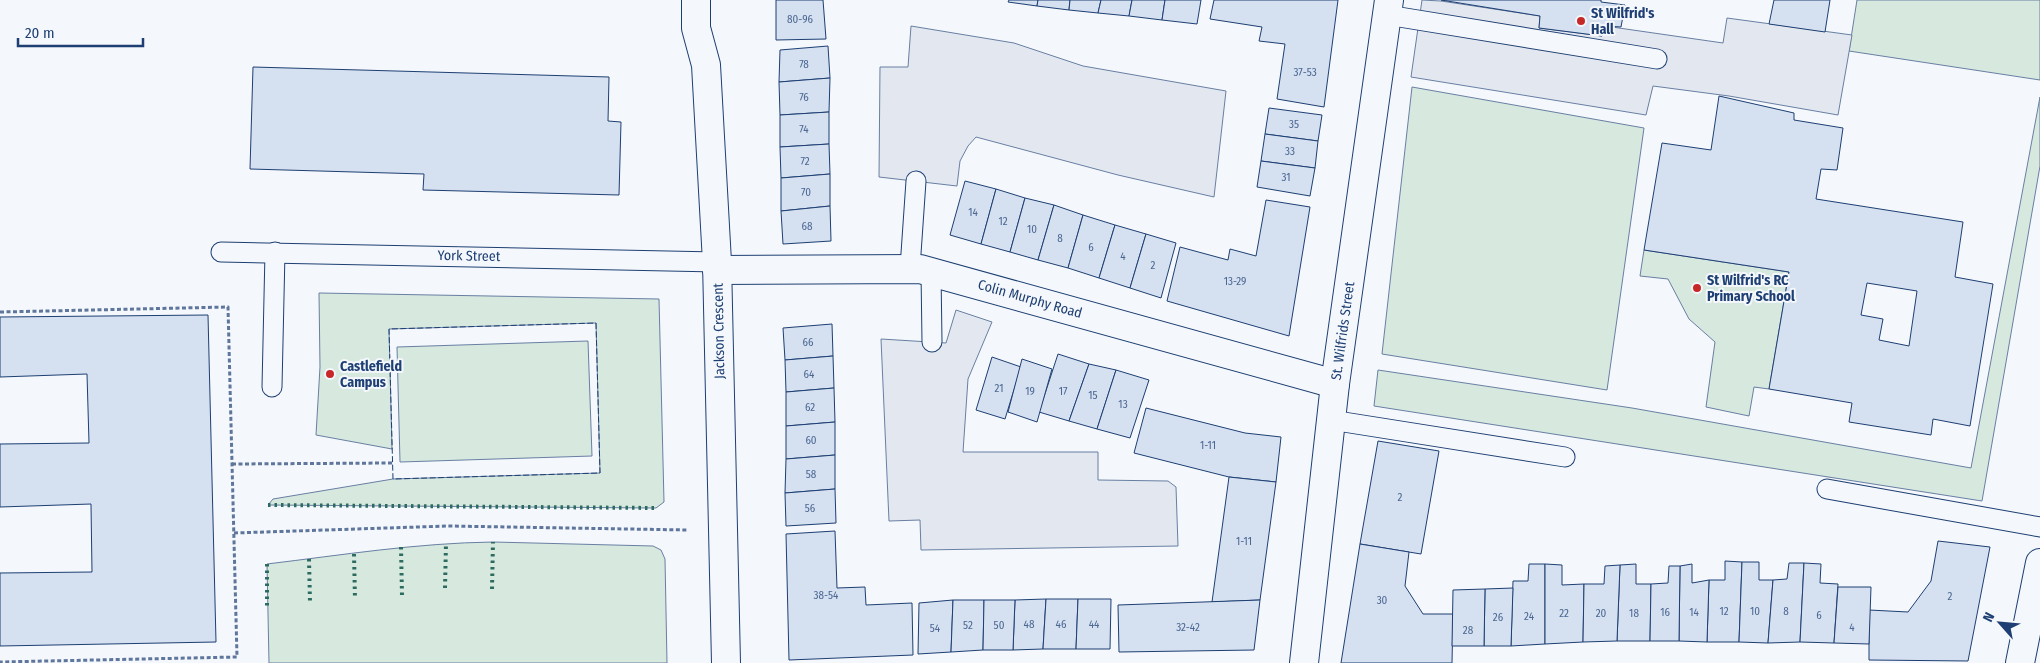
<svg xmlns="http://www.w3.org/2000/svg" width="2040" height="663" font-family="'Fira Sans Condensed',sans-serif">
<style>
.green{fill:#d7e8df;stroke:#687fa3}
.parking{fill:#e3e8f0;stroke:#687fa3}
.building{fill:#d5e0f0;stroke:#1d3f73;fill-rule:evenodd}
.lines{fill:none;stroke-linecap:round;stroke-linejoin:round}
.lane-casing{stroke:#1d3f73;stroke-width:21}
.street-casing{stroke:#1d3f73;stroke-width:30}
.secondary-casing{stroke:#1d3f73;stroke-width:30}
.path{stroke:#5e769c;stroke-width:3;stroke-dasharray:4 2.5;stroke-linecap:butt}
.lane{stroke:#f4f7fb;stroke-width:19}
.street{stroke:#f4f7fb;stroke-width:28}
.secondary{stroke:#f4f7fb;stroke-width:28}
.hedge{stroke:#2c6c60;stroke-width:4;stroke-dasharray:2.5 4;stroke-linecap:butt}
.fence{stroke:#1d3f73;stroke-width:1;stroke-dasharray:6 2.5;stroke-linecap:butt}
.poi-dot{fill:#c62828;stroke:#f4f7fb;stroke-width:2}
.labels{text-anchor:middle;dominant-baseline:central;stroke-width:4;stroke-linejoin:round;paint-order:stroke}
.number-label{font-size:11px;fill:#4b6792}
.poi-label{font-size:14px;font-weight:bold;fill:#1d3f73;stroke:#f4f7fb;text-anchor:start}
.street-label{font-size:14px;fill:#1d3f73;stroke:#f4f7fb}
</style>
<rect width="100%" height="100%" fill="#f4f7fb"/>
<!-- green -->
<g class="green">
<path d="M1857 0H2040V80L1849 51Z"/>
<path d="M1412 87 1644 128 1607 390 1382 354Z"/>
<path d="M2040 97V166L1982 501 1374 406 1378 370 1632 408 1971 468Z"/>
<path d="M1644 250 1789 272 1769 389 1754 387 1749 416 1706 407 1715 342 1689 319 1668 279 1640 276Z"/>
<path d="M319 293 659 299 664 502 656 508 268 505 273 499 393 479 600 473 596 323 389 329 392 449 316 435 320 367Z"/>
<path d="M588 341 592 456 400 462 397 347Z"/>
<path d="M493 542 653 546 661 550 665 559 667 663H269L267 564C342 555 417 543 493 542Z"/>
</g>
<!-- parking -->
<g class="parking">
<path d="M1422 0 1441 1 1540 16 1539 28 1602 36 1605 26 1723 43 1727 18 1852 35 1838 115 1729 96 1653 86 1646 115 1411 77Z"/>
<path d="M911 26 1014 43 1083 66 1226 91 1214 197 1118 175 976 137 968 146 960 161 957 186 879 177 880 67H908Z"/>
<path d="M956 310 992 322 968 379 963 452H1098V480L1168 481 1176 487 1178 546 921 550 920 520 889 521 881 339 946 343Z"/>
</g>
<!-- building -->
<g class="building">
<path d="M776 0H823L826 39 776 40Z"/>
<path d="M1009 0H1038L1037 6 1008 2Z"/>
<path d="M1038 0H1070L1069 10 1037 6Z"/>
<path d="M1070 0H1101L1098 13 1069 10Z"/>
<path d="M1101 0H1132L1129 16 1098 13Z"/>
<path d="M1132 0H1165L1162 20 1129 16Z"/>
<path d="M1165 0H1201L1197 24 1162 20Z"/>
<path d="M1214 0H1338L1324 107 1277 99 1285 44 1259 41 1262 27 1210 19Z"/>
<path d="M1441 0H1601V2L1625 5 1621 27 1605 26 1602 36 1539 28 1540 16Z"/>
<path d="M1774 0H1830L1825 32 1769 24Z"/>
<path d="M828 46 830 78 779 82 780 50Z"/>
<path d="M253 67 609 77 608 121 621 122 619 195 423 190 424 174 250 169Z"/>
<path d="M830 78 829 112 780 115 779 82Z"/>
<path d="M1719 96 1794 113V120L1843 128 1837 170 1821 169 1816 199 1963 222 1955 277 1993 284 1970 426 1933 419 1931 435 1849 422 1852 403 1769 389 1789 272 1644 250 1662 143 1711 150ZM1867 283 1917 291 1909 346 1879 340 1883 319 1861 315Z"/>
<path d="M1269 108 1322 115 1318 141 1265 134Z"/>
<path d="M829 112V144L780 147V115Z"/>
<path d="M1265 134 1318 141 1315 168 1261 161Z"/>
<path d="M829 144 830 174 781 178 780 147Z"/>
<path d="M1261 161 1315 168 1310 196 1257 187Z"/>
<path d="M830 174V206L781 211V178Z"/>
<path d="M965 181 996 189 981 244 950 235Z"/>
<path d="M996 189 1025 198 1010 252 981 244Z"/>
<path d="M1025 198 1054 205 1038 260 1010 252Z"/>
<path d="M1266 200 1310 207 1289 336 1167 301 1180 247 1228 260 1230 249 1256 256Z"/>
<path d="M1054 205 1083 215 1068 268 1038 260Z"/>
<path d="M830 206 831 241 783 244 781 211Z"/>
<path d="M1083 215 1115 225 1099 278 1068 268Z"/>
<path d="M1115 225 1146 234 1130 288 1099 278Z"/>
<path d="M1146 234 1176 243 1161 298 1130 288Z"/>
<path d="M208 315 216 642 0 646V573L92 572 91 504 0 507V444L89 443 87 374 0 377V317Z"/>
<path d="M832 324 833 356 785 360 783 328Z"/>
<path d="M1058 354 1089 364 1069 421 1039 412Z"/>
<path d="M833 356 834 388 786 392 785 360Z"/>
<path d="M992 357 1021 367 1005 419 976 410Z"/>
<path d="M1022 359 1052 369 1037 422 1008 412Z"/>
<path d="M1089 364 1116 370 1097 429 1069 421Z"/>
<path d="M1116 370 1149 380 1130 438 1097 429Z"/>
<path d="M834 388 835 422 786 426V392Z"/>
<path d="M1146 408 1245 433 1281 437 1276 482 1229 477 1134 453Z"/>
<path d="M835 422V455L786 459V426Z"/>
<path d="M1378 441 1439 451 1421 554 1360 544Z"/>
<path d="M835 455V489L785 493 786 459Z"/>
<path d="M1229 477 1276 482 1260 600 1212 602Z"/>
<path d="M835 489 836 523 786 526 785 493Z"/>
<path d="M835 531 837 588 865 587 866 605 912 603 913 655 789 660 786 534Z"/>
<path d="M1938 541 1990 547 1968 661 1869 660V610L1908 612 1931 581Z"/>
<path d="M1360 544 1409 552 1405 586 1423 614H1453L1452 663H1341Z"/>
<path d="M1725 561 1742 562 1739 642H1707L1709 580H1725Z"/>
<path d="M1742 562H1759V580H1773L1768 643 1739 642Z"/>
<path d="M1789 563H1804L1800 642 1768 643 1773 580 1787 579Z"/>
<path d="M1804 563 1821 564 1820 583 1838 584 1834 643 1800 642Z"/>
<path d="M1529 564H1545V644L1511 646 1513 581H1528Z"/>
<path d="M1545 564 1562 565V585L1584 584 1583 642 1545 644Z"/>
<path d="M1636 564V584H1651L1650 641H1617L1620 565Z"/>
<path d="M1692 564V583L1709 580 1707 642 1679 641 1680 566Z"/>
<path d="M1620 565 1617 641 1583 642 1584 584H1604L1605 566Z"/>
<path d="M1669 566H1680L1679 641H1650L1651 584 1668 583Z"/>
<path d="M1838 587H1871L1869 644 1834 643Z"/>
<path d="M1513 588 1511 646H1484L1485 589Z"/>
<path d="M1485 589 1484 646H1452L1453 590Z"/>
<path d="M1046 599 1043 649 1013 650 1015 600Z"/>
<path d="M1046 599H1078L1076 649H1043Z"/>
<path d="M1078 599H1111L1110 649H1076Z"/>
<path d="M953 600 951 652 918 654 919 603Z"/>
<path d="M953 600H984L983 650 951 652Z"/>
<path d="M984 600H1015L1013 650H983Z"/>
<path d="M1260 600 1254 650 1119 652 1118 605Z"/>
</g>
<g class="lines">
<!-- lane casing -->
<g class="lane-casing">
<g id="lane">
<path d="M1387 15 1657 59"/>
<path d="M221 252 717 262"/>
<path d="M910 268 916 181"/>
<path d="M931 272 932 342"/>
<path d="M272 387 275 252"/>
<path d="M1331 420 1565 457"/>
<path d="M1827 489 2040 527"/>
</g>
</g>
<!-- street casing -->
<g class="street-casing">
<g id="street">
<path d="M696 0V28L706 65 717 262 726 663"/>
<path d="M717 270 920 269 1335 384"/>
<path d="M1304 663 1335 384 1389 0"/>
</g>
</g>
<!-- secondary casing -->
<g class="secondary-casing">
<path id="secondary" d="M2020 663 2040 563"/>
</g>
<!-- path -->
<g class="path">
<path d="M0 312 228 307 237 657 0 662"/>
<path d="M232 464 392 463"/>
<path d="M234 533 448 526 688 530"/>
</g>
<!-- lane -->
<use href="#lane" class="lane"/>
<!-- street -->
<use href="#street" class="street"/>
<!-- secondary -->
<use href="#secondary" class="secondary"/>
<!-- hedge -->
<g class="hedge">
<path d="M268 505 656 508"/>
<path d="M401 547 402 595"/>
<path d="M354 554 355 599"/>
<path d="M309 559 310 602"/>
<path d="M267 564V608"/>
<path d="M445 588 446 543"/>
<path d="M492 589 493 542"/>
</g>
<!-- fence -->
<path class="fence" d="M596 323 600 473 393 479 389 329Z"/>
</g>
<!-- markers -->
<g class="poi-dot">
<circle cx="1581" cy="21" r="5"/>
<circle cx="1697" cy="288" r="5"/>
<circle cx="330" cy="374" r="5"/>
</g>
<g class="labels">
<!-- number labels -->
<g class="number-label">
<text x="800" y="19">80-96</text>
<text x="804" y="64">78</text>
<text x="1305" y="72">37-53</text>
<text x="804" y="97">76</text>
<text x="1294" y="124">35</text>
<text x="804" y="129">74</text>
<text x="1290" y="151">33</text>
<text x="805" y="161">72</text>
<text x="1286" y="177">31</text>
<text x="806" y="192">70</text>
<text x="973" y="212">14</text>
<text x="1003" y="221">12</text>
<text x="807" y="226">68</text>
<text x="1032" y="229">10</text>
<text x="1060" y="238">8</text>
<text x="1091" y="247">6</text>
<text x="1123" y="256">4</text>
<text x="1153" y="265">2</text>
<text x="1235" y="281">13-29</text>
<text x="808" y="342">66</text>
<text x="809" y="374">64</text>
<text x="999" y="388">21</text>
<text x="1030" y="391">19</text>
<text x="1063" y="391">17</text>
<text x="1093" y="395">15</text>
<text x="1123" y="404">13</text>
<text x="810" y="407">62</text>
<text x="811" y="440">60</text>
<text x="1208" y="445">1-11</text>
<text x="811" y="474">58</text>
<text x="1400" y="497">2</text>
<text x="810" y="508">56</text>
<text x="1244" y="541">1-11</text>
<text x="826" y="595">38-54</text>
<text x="1950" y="596">2</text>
<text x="1382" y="600">30</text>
<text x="1724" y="611">12</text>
<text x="1755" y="611">10</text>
<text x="1786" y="611">8</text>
<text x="1665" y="612">16</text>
<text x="1694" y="612">14</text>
<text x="1564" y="613">22</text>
<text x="1601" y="613">20</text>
<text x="1634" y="613">18</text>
<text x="1819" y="615">6</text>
<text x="1529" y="616">24</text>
<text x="1498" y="617">26</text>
<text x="1029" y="624">48</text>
<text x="1061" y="624">46</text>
<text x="1094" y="624">44</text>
<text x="968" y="625">52</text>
<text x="999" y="625">50</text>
<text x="1188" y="627">32-42</text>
<text x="1852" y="627">4</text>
<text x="935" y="628">54</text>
<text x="1468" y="630">28</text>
</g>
<!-- poi labels -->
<g class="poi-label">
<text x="1591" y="13">St Wilfrid's<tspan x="1591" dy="16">Hall</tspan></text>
<text x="1707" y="280">St Wilfrid's RC<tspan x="1707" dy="16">Primary School</tspan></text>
<text x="340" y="366">Castlefield<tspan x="340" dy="16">Campus</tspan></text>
</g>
<!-- street labels -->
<g class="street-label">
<text transform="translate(469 256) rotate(1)">York Street</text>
<text transform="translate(1030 299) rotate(16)">Colin Murphy Road</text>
<text transform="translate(719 331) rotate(-91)">Jackson Crescent</text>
<text transform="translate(1343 331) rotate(-82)">St. Wilfrids Street</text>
</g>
</g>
<!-- north arrow -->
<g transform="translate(2000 623) rotate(297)" stroke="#f4f7fb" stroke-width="4" paint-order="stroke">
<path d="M0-4L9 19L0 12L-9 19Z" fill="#1d3f73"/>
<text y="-8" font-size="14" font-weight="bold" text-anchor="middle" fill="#1d3f73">N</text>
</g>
<!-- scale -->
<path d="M18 38v8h125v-8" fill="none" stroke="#1d3f73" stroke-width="2.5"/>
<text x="25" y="38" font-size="15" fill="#1d3f73" stroke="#f4f7fb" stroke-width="4" paint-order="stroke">20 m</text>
</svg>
